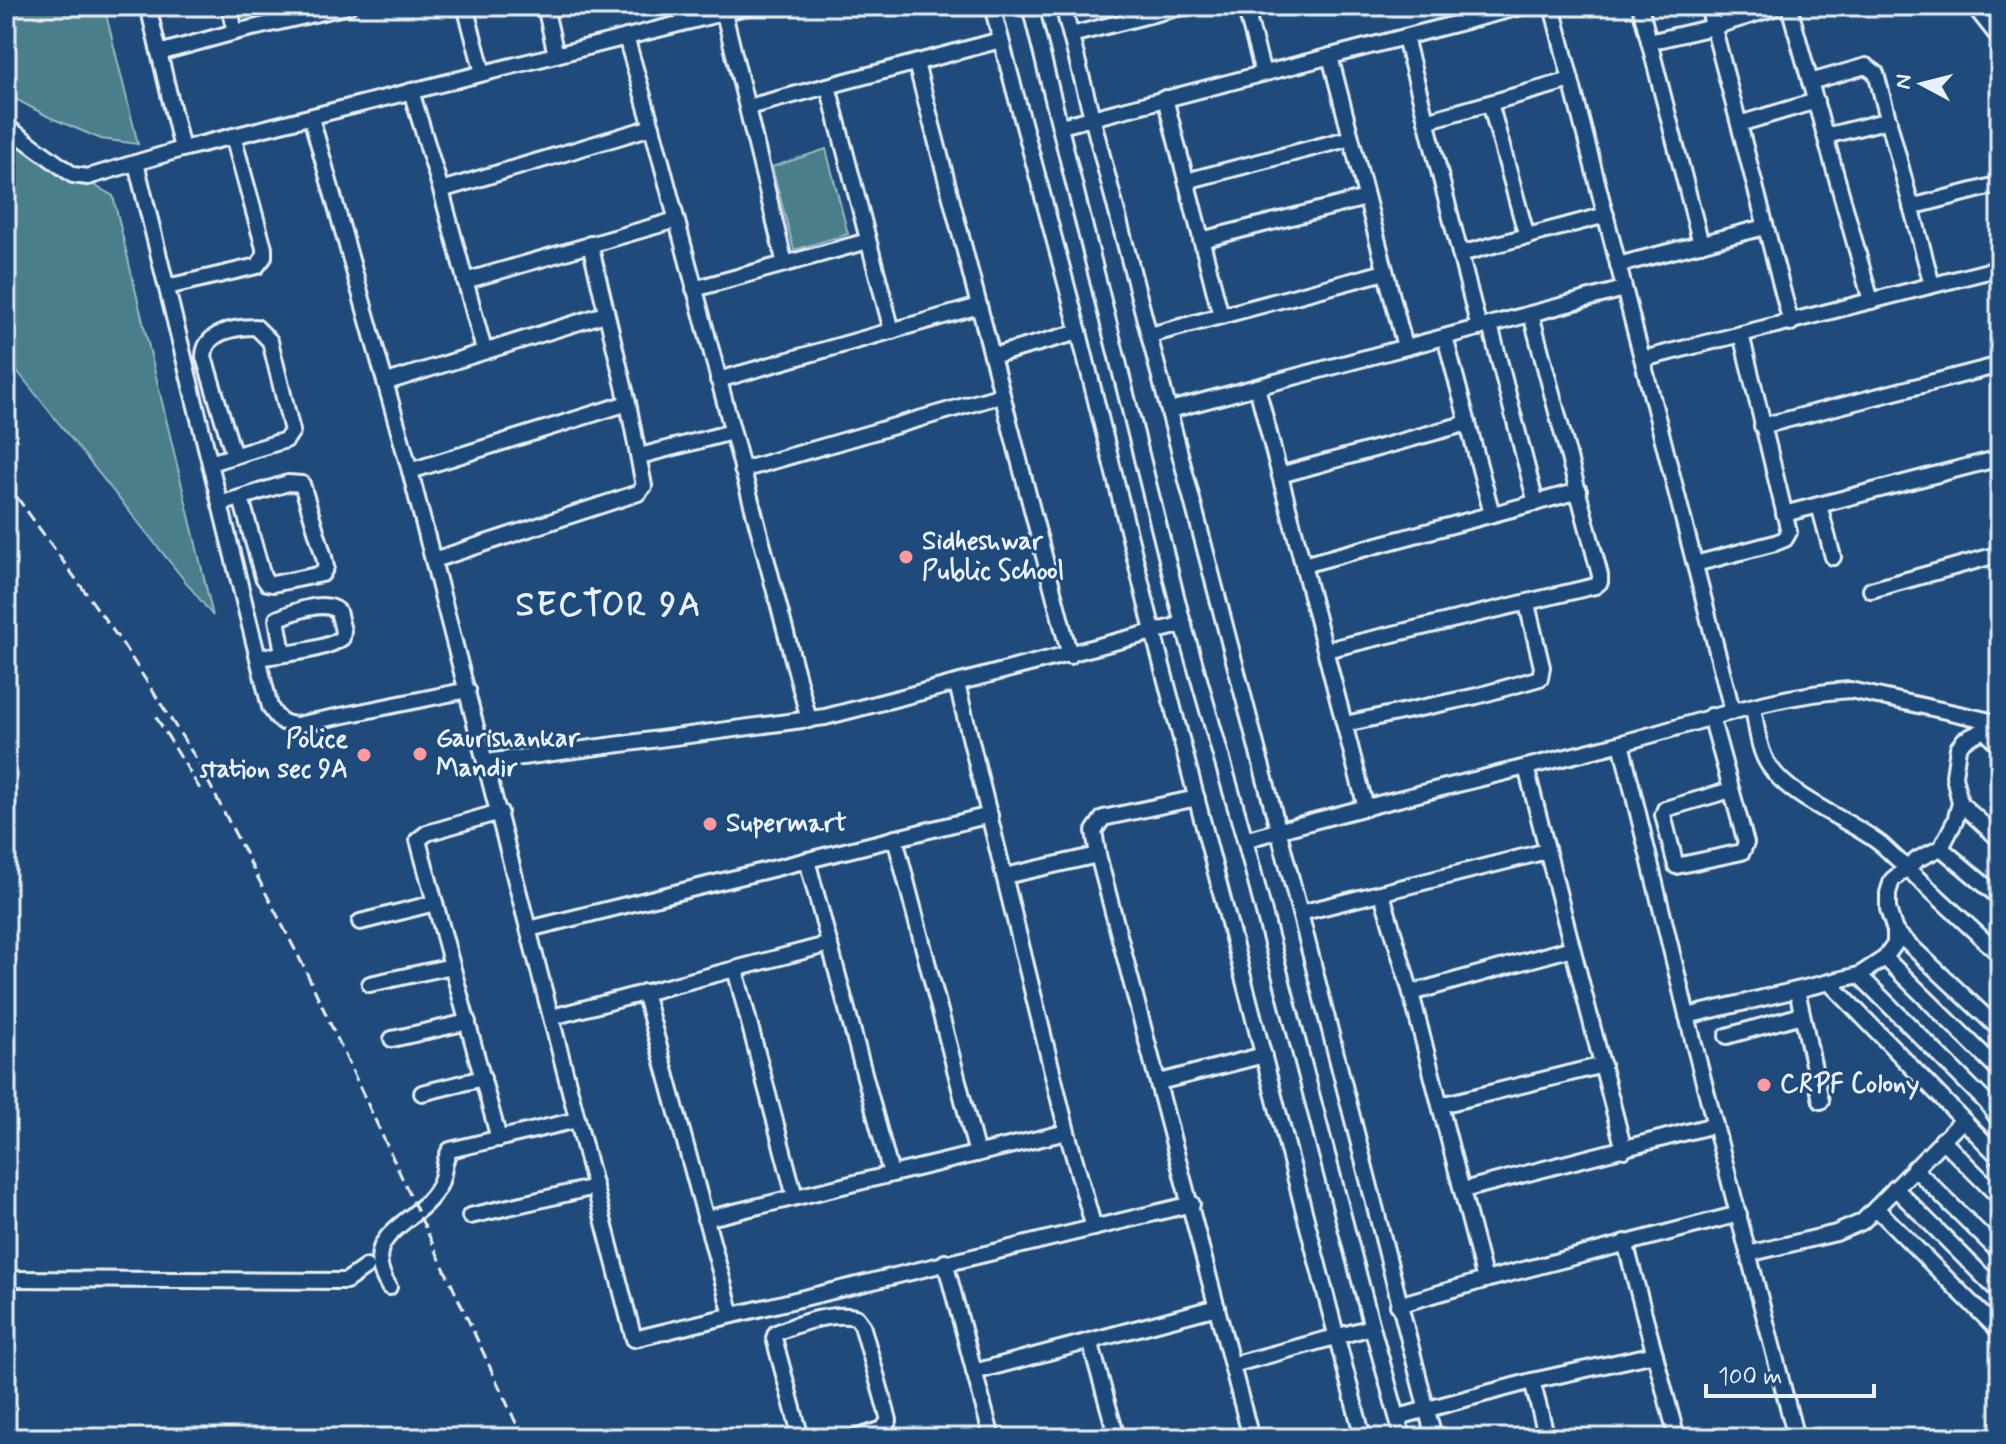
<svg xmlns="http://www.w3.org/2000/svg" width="2006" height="1444" font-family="Mynerve,sans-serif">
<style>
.green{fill:#4b7e8b;stroke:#9ab8c2;stroke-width:2}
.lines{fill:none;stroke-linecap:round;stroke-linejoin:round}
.minor-casing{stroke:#e8f1f8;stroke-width:20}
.minor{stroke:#1f4a7a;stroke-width:14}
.rail{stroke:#e8f1f8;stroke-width:3;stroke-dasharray:12 6;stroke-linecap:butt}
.poi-dot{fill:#ff9aa2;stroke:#1f4a7a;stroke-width:3}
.labels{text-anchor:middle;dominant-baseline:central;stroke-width:6;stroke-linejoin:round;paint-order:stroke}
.poi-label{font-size:26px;font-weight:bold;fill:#e8f1f8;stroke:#1f4a7a;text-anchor:start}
.district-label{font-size:34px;font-weight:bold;letter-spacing:2px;fill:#e8f1f8;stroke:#1f4a7a}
</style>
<rect width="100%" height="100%" fill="#1f4a7a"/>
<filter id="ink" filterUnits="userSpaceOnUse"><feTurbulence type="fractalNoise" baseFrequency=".0125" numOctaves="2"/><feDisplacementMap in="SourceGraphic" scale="16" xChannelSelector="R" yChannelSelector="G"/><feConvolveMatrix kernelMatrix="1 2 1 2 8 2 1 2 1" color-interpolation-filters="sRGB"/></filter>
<g filter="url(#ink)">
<!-- green -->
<g class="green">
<path d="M6 6H104L138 144 101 139 49 117 6 94Z"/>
<path d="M233 6H318L239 28Z"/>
<path d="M6 136 113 196 213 616 6 357Z"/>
<path d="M826 149 848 234 794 250 772 167Z"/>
</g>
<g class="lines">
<!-- minor casing -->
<g class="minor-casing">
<g id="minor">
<path d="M148 6 182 149"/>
<path d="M229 6 235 32"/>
<path d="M465 6 483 73"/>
<path d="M545 6 556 55"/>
<path d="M992 6 1079 332 1153 631 1363 1438"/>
<path d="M1030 6 1181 616 1245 840 1372 1327 1403 1438"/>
<path d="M1063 6 1300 913 1434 1438"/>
<path d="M1245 6 1263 73"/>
<path d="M1552 6 1732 710"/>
<path d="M1640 6 1701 244"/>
<path d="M1708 6 1791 323"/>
<path d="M1789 6 1871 301"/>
<path d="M1974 6 2000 39"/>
<path d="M724 13 785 264"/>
<path d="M1071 35 1185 6"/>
<path d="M626 37 652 127 809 720"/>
<path d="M1405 37 1479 328"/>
<path d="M1649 42 1713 27 1781 6"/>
<path d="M159 53 235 32 349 6"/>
<path d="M1330 56 1405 347"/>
<path d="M916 63 1070 656"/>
<path d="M1810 82 1866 66 1876 73 1932 285"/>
<path d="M828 86 892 331"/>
<path d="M411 91 441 190 484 350"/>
<path d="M1165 98 1221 316"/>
<path d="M1490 103 1527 237"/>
<path d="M748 107 1001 40"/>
<path d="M311 117 410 471 634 1339 1192 1204"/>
<path d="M1426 121 1571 80"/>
<path d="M1739 124 1816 101"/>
<path d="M6 126 73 175 88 177 182 149 750 6"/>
<path d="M1061 126 1524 6"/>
<path d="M1826 136 1889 120"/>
<path d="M136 163 270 707C277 719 282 724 296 725L468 690"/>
<path d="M1186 181 1351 138"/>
<path d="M441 190 652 127"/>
<path d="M1911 207 2000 184"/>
<path d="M1201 240 1366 198"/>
<path d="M1460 254 1606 215"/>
<path d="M1618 265 1765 227"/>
<path d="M465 281 676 220"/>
<path d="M167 287 257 266 264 257V248L233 136"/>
<path d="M694 289 868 241"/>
<path d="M1490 325 1536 503"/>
<path d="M1150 335 1385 272"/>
<path d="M1445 337 1492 514"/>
<path d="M992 356 1079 332"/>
<path d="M1643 359 2000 268"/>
<path d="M718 380 979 306"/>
<path d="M387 382 605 314"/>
<path d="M1257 387 1366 808"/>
<path d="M1170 410 1624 289"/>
<path d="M1762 426 2000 365"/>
<path d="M640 456 732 432"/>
<path d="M210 463 286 440 292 431 270 341 256 327C235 327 204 332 204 357L234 456"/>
<path d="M742 470 1002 395"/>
<path d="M410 471 628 403"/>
<path d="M1280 475 1468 423"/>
<path d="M220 504 288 483 302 484 324 557 326 567 322 574 273 584 267 583 263 577 241 498"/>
<path d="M1819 505 1833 557"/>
<path d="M1784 514 2000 458"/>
<path d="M434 560 638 493 644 486 628 403 590 244"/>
<path d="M1695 564 1775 543 1785 539 1789 532 1741 334"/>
<path d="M1303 565 1579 491"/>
<path d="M1871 590 2000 554"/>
<path d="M1326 650 1595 586 1600 582V575L1531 314"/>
<path d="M258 658C280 654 325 651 342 638L343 631 338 611C323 599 293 612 277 619L283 653"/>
<path d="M957 684 1067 1132 1094 1228"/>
<path d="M1753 708C1757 727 1758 751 1770 767 1793 801 1850 819 1882 845L2000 955"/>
<path d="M1711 716 1746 843 1742 852 1676 866 1663 815 1665 809 1731 790"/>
<path d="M1345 724 1477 696 1540 678 1542 667 1527 604"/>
<path d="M1985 731 2000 746"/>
<path d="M1621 743 1694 1044 1796 1438"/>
<path d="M486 762 825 717 1184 624"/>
<path d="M1526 767 1624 1150"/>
<path d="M1960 803 2000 840"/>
<path d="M895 838 977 1154"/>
<path d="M1245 840C1369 804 1494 776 1618 744 1695 724 1770 695 1850 690L2000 723"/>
<path d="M1941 848 2000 898"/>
<path d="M1098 855 1094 831 1103 818 1197 798"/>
<path d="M807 860 891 1174"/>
<path d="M1005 876 1098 855 1251 1438"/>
<path d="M1382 894 1411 993 1485 1280"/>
<path d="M1300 913 1547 851"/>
<path d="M360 922 435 903"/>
<path d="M529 929 990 815"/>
<path d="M1895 931 2000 1030"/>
<path d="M1885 958 2000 1071"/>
<path d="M735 969 795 1197"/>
<path d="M1859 975 1986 1102 2000 1121"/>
<path d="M1829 982 2000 1158"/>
<path d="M370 984 452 966"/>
<path d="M1797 990 1821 1101"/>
<path d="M644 992 732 1315"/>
<path d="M1411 993 1572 948"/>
<path d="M1687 1016 1859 975 1885 958 1895 944V931L1888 909V893L1892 880 1918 859 1941 848 1955 821 1960 803 1954 776 1958 748 1964 740 1998 723"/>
<path d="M552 1017 830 944"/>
<path d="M1727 1036 1802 1015"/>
<path d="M392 1039 468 1022"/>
<path d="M1159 1082 1264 1055"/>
<path d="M422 1093 483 1078"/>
<path d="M1441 1105 1603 1065"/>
<path d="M499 1139 418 840 427 833 500 812"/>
<path d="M1942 1140 2000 1198"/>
<path d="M1914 1168 2000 1253"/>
<path d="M1895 1188 2000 1293"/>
<path d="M1463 1190 1714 1125"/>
<path d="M1876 1208 2000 1332"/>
<path d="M470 1216 595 1187"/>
<path d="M705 1219 1067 1132"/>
<path d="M1625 1242 1677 1438"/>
<path d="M1748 1254 1836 1233 1862 1222 1962 1121"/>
<path d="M945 1262 992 1438"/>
<path d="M6 1279 346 1281 366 1267"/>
<path d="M389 1287C355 1232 418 1226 439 1186 445 1175 443 1160 450 1150L577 1120"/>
<path d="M1398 1305 1485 1280 1739 1214"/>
<path d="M1090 1341 1117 1438"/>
<path d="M1232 1365 1372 1327"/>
<path d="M974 1372 1217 1307"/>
<path d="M1532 1381 1547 1438"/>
<path d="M1398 1417 1532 1381 1655 1354"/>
<path d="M801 1438 774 1338 776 1333C799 1323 831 1312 856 1317L862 1325 889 1420 883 1429 855 1438"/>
</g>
</g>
<!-- minor -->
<use href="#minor" class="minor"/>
<!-- rail -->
<g class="rail">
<path d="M6 482 122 643 197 760 304 967 523 1438"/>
<path d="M156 717 200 789"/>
</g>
</g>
</g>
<!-- markers -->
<g class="poi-dot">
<circle cx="906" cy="557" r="8"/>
<circle cx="420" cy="754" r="8"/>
<circle cx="364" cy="755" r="8"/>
<circle cx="710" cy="824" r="8"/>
<circle cx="1764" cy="1085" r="8"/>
</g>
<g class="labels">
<!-- poi labels -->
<g class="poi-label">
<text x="922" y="542">Sidheshwar<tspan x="922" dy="30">Public School</tspan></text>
<text x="436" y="739">Gaurishankar<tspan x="436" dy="30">Mandir</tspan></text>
<text x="348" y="740" text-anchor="end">Police<tspan x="348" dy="30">station sec 9A</tspan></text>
<text x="726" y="824">Supermart</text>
<text x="1780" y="1085">CRPF Colony</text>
</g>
<!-- district labels -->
<g class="district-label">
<text x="609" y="605">SECTOR 9A</text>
</g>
</g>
<!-- margin -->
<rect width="2006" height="1444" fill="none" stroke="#1f4a7a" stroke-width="32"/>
<rect x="16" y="16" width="1974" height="1412" fill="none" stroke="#e8f1f8" stroke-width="3" filter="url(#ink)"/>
<!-- north arrow -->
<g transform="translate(1922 84) rotate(277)" stroke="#1f4a7a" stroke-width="6" paint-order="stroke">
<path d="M0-6L14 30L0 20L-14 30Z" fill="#e8f1f8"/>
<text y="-12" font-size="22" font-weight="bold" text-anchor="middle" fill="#e8f1f8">N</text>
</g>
<!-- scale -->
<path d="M1706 1384v12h168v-12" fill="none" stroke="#e8f1f8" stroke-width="4"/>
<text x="1718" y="1384" font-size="24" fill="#e8f1f8" stroke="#1f4a7a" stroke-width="6" paint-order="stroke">100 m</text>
</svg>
